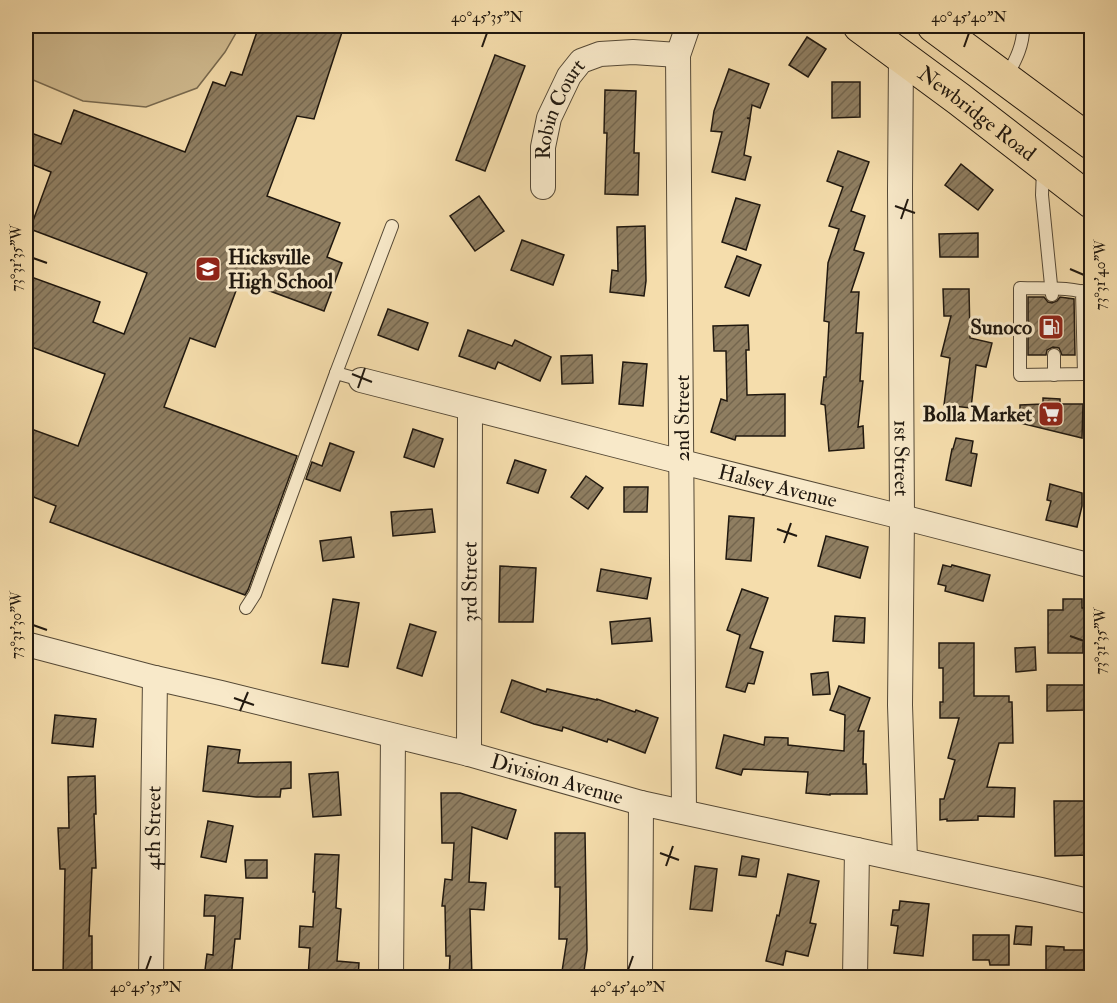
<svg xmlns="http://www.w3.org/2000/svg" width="1117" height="1003" font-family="'IM FELL Double Pica',serif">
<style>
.garden{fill:#d1bc91;stroke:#786a50;stroke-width:1.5}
.building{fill:url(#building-hatch);stroke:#20180f;stroke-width:1.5}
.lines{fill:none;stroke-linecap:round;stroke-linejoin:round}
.service-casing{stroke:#554936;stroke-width:14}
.minor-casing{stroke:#554936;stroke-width:26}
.primary-casing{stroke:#20180f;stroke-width:35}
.path{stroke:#20180f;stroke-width:4;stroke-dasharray:1.5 3;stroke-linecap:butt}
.service{stroke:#f8e9c9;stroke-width:12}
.minor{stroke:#f8e9c9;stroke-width:24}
.primary{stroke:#f5ddac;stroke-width:33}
.ticks{fill:none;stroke:#20180f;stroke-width:2}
.labels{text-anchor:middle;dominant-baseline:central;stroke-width:6;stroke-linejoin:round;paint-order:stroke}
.street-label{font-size:21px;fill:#20180f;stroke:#f8e9c9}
.poi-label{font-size:21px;font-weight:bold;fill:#20180f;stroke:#f8e9c9;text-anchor:end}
.neatline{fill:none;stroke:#20180f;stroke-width:2}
.ticks-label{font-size:15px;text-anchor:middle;fill:#20180f}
</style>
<defs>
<pattern id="building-hatch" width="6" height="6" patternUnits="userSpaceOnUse" patternTransform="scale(1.5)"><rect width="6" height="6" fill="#8f7e61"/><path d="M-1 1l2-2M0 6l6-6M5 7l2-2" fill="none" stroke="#74664e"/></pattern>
</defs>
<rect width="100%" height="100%" fill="#f5ddac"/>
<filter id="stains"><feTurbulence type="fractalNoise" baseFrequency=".00333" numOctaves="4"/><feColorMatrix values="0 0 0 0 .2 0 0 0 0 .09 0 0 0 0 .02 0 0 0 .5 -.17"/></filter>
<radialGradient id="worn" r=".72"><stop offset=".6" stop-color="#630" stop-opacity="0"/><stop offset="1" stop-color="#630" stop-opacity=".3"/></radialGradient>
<!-- garden -->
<path class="garden" d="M26 26H240L225 52 197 88 146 107 83 101 26 77Z"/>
<!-- building -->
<g class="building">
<path d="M259 26H344L314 119 297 116 267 196 340 223 327 257 342 263 324 311 240 280 215 347 190 338 164 407 297 456 248 590 245 595 50 522 56 506 26 494V427L78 446 105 374 26 345V275L100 302 93 322 124 334 147 273 30 229 51 172 26 162V131L61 144 74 110 185 152 213 82 225 86 231 72 242 75Z"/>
<path d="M807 37 826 49 808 77 789 65Z"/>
<path d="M495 55 525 66 485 171 456 160Z"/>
<path d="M729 69 769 84 760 108 752 105 750 118H747L750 119 744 155 751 157 745 180 712 172 722 132 711 131 714 111Z"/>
<path d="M832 82H860V117L832 118Z"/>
<path d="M605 90 636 91 634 153H639L638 195 605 194 607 133H604Z"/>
<path d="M838 151 869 162 851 211 865 216 854 250 864 253 851 292H859L856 333H863L860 381H863L858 427 863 426 864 448 829 451 825 405 821 404 824 377H826L829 322 824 321 828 263 839 229 829 226 843 187 827 181Z"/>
<path d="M961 164 993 190 978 210 945 185Z"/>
<path d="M479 196 504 231 475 251 450 216Z"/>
<path d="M736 198 760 205 746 250 722 242Z"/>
<path d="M645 226 646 281 644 296 610 292 612 270 618 271 617 227Z"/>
<path d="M978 233V257H940L939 234Z"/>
<path d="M522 240 564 255 553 285 511 270Z"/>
<path d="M737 256 761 265 749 296 725 287Z"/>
<path d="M943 289H969L970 338 992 343 986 367 976 365 971 408 944 405 950 358 941 356 951 316H944Z"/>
<path d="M1028 297H1044L1048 302 1052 303 1057 301 1060 297 1074 299 1075 355H1062L1059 348 1053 347 1047 350 1046 355H1028Z"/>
<path d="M388 309 428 323 418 350 378 335Z"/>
<path d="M748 325 749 350H746L747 395 785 394V436H736L735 440 711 432 721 399 727 401 726 351H714L713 326Z"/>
<path d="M468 330 512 346 515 340 551 357 540 381 498 362 495 369 459 356Z"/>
<path d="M592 355 593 383 562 384 561 356Z"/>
<path d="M623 362 647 364 643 406 619 404Z"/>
<path d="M1043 398 1060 399V404H1083L1082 438 1020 423V405L1043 404Z"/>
<path d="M413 429 443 439 434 467 404 457Z"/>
<path d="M956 438 973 441 971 453 977 454 971 486 946 480 952 449H953Z"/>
<path d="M330 443 354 452 340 491 306 479 312 462 322 466Z"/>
<path d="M515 460 546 470 538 493 507 483Z"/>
<path d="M586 476 603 488 588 509 571 497Z"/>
<path d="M1050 484 1082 493V506L1077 527 1046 520 1051 501 1047 500Z"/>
<path d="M624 487H648L647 512H624Z"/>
<path d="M432 509 435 532 393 536 391 512Z"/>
<path d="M729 516 754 518 751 561 726 559Z"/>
<path d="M826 536 868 547 860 578 818 566Z"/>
<path d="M351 537 354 557 323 561 320 541Z"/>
<path d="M943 565 951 567 952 565 990 575 983 601 945 591 946 586 938 584Z"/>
<path d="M500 566 536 568 533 622H499Z"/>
<path d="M601 569 651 578 647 599 597 591Z"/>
<path d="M742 589 768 598 750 648 763 652 754 684 748 683 745 692 726 687 740 635 727 630Z"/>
<path d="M333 599 359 603 348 667 322 663Z"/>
<path d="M1063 599H1082V608H1087V643H1083V653H1048V610H1063Z"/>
<path d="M835 616 865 618 864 643 833 641Z"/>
<path d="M650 618 652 641 612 644 610 622Z"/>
<path d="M410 624 436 632 422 676 397 668Z"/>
<path d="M939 643H974V696H1009V702H1012L1013 743H999L987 787 1015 788 1014 817 978 816V820L947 821V819L940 820V799H944L955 760 948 758 959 718H940V702H943V668H939Z"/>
<path d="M1035 647 1036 670 1016 672 1015 648Z"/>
<path d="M828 672 830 694 813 695 811 674Z"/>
<path d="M512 680 546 692 547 689 597 700V699L635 712 636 710 658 718 645 753 608 739 607 742 563 727 562 731 534 724 501 712Z"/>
<path d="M1047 685H1084V710L1047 711Z"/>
<path d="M839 686 870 698 858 731H864L863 764H866L867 794H830V795L806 793 808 772 743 769 741 775 716 768 724 735 764 745 765 737 788 738V745L844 751 845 715 830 710Z"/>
<path d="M55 715 96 719 93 747 52 743Z"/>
<path d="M208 746 240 750 238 763 291 762V788L281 789 280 797H256L203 791Z"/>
<path d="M338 772 341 815 313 817 309 774Z"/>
<path d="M95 776 96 814H94L96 868H92L89 936H92V976H63L65 869H60L58 828H69L68 777Z"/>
<path d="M441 793H460L516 810 507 839 472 827 469 882 486 883 484 910 470 909 472 978H449L450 956H446L445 906H442L445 879 452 880 454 843H442Z"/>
<path d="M1054 801H1088V855L1055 856Z"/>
<path d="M208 821 233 826 226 862 201 857Z"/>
<path d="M555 833H585L587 950 583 978H561L567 939H559L560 887H555Z"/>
<path d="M315 854 339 855 336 908 341 909 337 961 359 963 358 978H308L310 948 299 947 300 926 313 927 315 892H313Z"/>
<path d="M742 856 759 859 756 877 739 875Z"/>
<path d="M245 860H267V878H246Z"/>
<path d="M695 866 717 869 712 911 690 909Z"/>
<path d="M788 874 819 881 810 923 816 924 808 956 786 951 783 965 766 961 777 915 779 916Z"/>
<path d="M205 895 243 898 240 939H235L231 978H204L207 954 213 955 215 916H204Z"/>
<path d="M900 901 929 904 923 956 894 953 898 926 891 925 893 910H899Z"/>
<path d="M1016 926 1032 927 1031 945 1014 944Z"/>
<path d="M973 935H1009V965H990L989 960H973Z"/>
<path d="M1046 946 1064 947V950H1084V978H1046Z"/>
</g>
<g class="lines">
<!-- service casing -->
<g class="service-casing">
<g id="service">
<path d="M1006 78C1015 61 1024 45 1023 26"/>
<path d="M1043 169 1042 195 1052 295"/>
<path d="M1082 291 1084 374 1020 375V288C1043 289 1070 286 1092 295"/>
<path d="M1054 355V375"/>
<path d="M336 373 392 226"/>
<path d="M246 608 255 594 336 373 361 380"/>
</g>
</g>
<!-- minor casing -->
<g class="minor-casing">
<g id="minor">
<path id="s1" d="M901 56 900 191 902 517 900 705 905 860"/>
<path id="s2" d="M543 187V147L549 118 569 76 581 61 600 54 633 52 678 55"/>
<path id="s3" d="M361 380 666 458 902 517 1092 566"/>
<path id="s4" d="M26 644 155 678 221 693 469 754 641 803 1041 890 1092 902"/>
<path id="s5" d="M469 754 470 409"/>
<path d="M684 812 678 55 688 26"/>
<path id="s6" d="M151 978 155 678"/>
<path d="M391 978 393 736"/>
<path d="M640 978 641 803"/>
<path d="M855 978 857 850"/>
</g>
</g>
<!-- primary casing -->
<g class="primary-casing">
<g id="primary">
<path id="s7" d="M860 26 959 99 1092 202"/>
<path d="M934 26 1092 143"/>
</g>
</g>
<!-- path -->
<path class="path" d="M1091 231H1092"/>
<!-- service -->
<use href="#service" class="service"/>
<!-- minor -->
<use href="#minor" class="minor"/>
<!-- primary -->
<use href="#primary" class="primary"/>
</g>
<!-- ticks -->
<path class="ticks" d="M482 47 487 33M964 47 969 33M895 206 915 213M901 219 908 199M33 258 47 263M1070 269 1084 275M352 374 372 382M358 388 365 368M777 529 797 536M784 543 791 523M33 625 47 630M1070 636 1084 641M234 698 254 705M240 711 248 692M660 853 679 860M666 866 673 846M146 970 151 956M628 970 633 956"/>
<!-- icons -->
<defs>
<g id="school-square" transform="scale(1.35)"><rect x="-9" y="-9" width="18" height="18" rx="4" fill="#8f2418" stroke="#f8e9c9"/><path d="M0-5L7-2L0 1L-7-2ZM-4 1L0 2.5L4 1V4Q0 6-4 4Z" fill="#fff"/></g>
<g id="fuel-square" transform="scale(1.35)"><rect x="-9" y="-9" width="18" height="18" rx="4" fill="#8f2418" stroke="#f8e9c9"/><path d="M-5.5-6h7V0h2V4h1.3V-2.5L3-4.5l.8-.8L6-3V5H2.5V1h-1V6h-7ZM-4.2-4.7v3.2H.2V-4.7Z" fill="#fff"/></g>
<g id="supermarket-square" transform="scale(1.35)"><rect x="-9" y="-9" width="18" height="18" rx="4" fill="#8f2418" stroke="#f8e9c9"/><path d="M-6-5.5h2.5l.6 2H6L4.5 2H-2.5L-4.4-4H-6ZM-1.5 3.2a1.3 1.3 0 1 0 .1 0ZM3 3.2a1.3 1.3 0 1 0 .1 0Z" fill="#fff"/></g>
</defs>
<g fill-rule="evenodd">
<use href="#school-square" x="208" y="269"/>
<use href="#fuel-square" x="1051" y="327"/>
<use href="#supermarket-square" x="1051" y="414"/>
</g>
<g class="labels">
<!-- street labels -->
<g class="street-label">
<text stroke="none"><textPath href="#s7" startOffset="146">Newbridge Road</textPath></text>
<text stroke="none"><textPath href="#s2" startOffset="81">Robin Court</textPath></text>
<text transform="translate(682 418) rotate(-90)">2nd Street</text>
<text stroke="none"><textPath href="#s1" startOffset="402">1st Street</textPath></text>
<text stroke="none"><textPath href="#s3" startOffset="430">Halsey Avenue</textPath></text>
<text stroke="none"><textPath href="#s5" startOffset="172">3rd Street</textPath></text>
<text stroke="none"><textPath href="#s4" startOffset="548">Division Avenue</textPath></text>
<text stroke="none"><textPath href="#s6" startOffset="150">4th Street</textPath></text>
</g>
<!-- poi labels -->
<g class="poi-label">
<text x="228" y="257" text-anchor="start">Hicksville<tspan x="228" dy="24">High School</tspan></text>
<text x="1032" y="327">Sunoco</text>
<text x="1032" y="414">Bolla Market</text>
</g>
</g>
<!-- margin -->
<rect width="1117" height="1003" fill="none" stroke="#f5ddac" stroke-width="66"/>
<rect x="33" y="33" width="1051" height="937" class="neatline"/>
<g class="ticks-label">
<text x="487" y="22">40°45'35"N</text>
<text x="969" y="22">40°45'40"N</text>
<text transform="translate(16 258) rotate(-90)" y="5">73°31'35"W</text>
<text transform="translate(1100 275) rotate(-90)" y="5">73°31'40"W</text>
<text transform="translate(16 625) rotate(-90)" y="5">73°31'30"W</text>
<text transform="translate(1100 641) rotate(-90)" y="5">73°31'35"W</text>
<text x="146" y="992">40°45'35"N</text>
<text x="628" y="992">40°45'40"N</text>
</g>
<rect width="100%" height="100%" filter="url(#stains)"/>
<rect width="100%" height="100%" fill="url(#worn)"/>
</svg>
